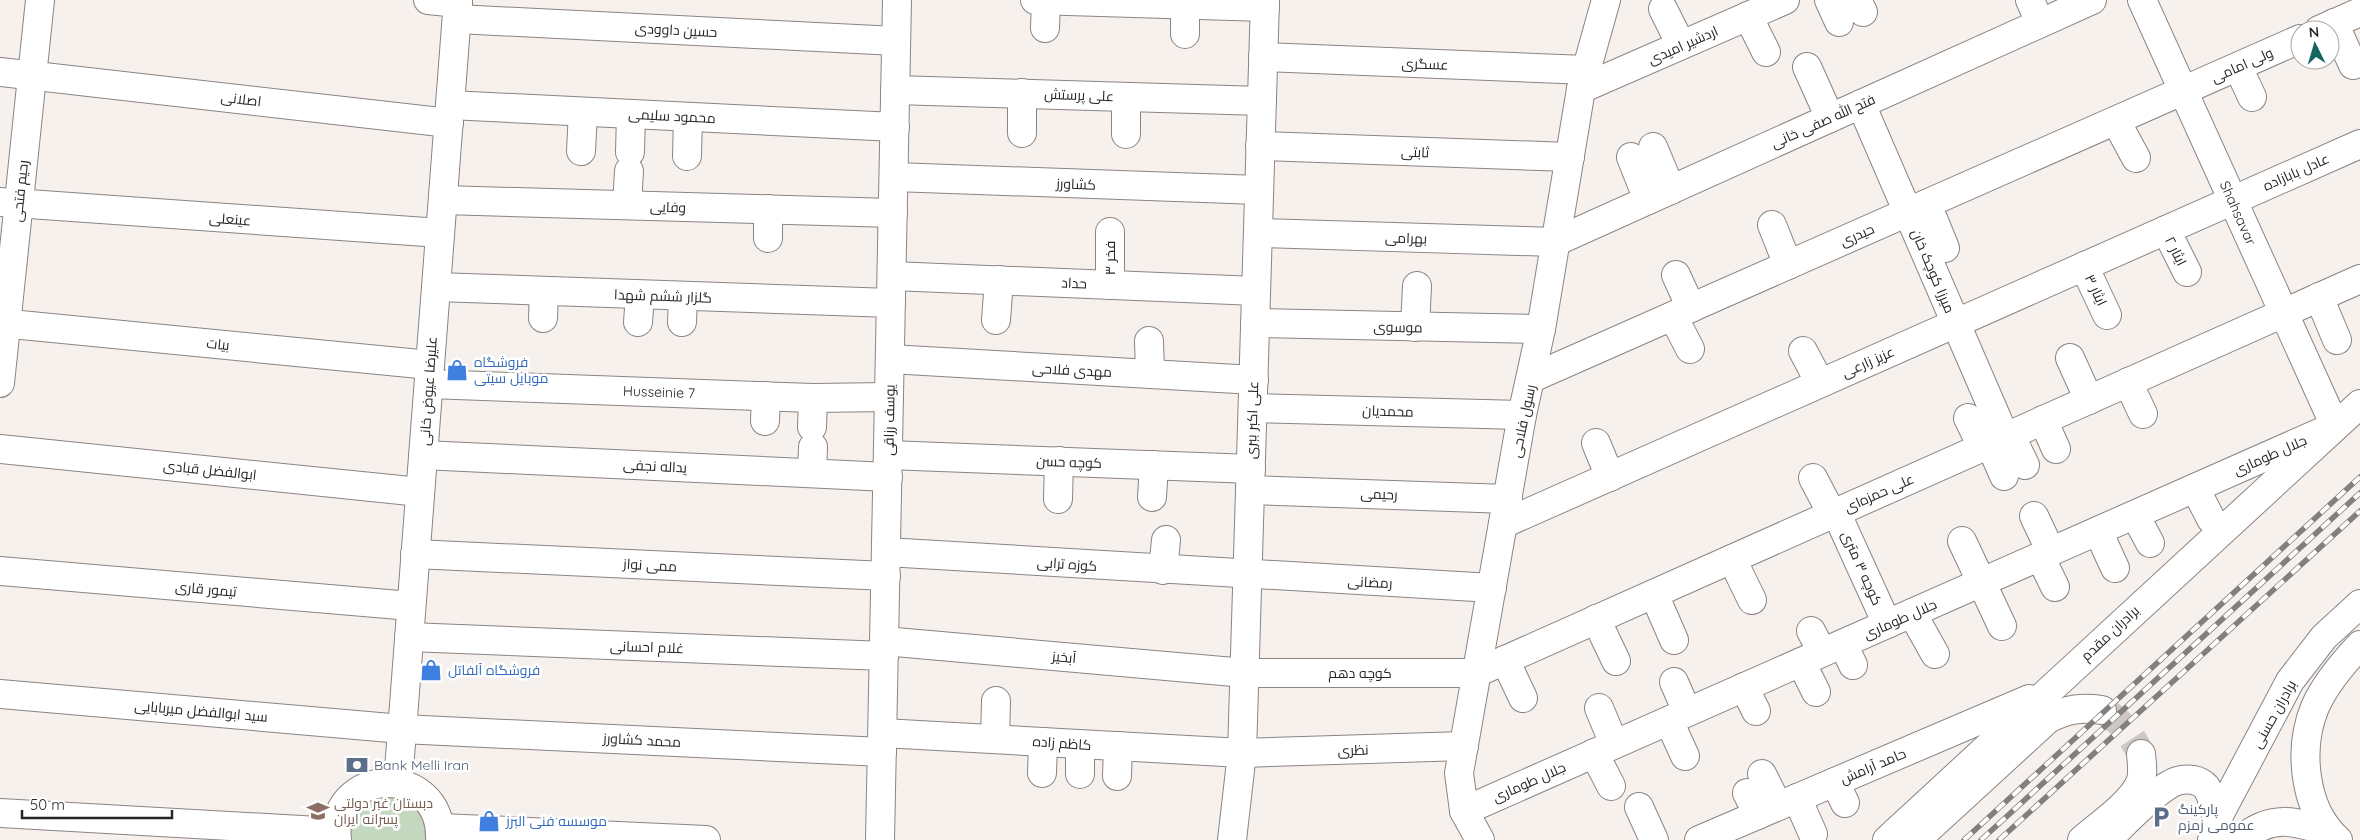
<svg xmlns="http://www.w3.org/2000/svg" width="2360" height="840" font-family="Quicksand,Cairo,sans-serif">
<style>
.green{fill:#c3d8be}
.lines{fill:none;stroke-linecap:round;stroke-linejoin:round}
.minor-tunnel{stroke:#cdc8c6;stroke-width:28;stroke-dasharray:28 14;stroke-linecap:butt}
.minor-casing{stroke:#8a8482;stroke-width:30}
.major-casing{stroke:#8a8482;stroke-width:30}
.minor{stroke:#fff;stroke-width:28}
.major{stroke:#fff;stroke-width:28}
.rail-casing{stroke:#837f7d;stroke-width:5.5}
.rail{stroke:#fff;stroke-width:4;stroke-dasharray:11;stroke-linecap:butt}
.labels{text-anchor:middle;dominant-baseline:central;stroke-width:5;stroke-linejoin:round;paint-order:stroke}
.street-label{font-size:14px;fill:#272524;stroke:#fff}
.shop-label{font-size:14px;fill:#366cbe;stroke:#fff;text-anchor:start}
.service-label{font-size:14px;fill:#4e5e75;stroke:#fff;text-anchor:start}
.education-label{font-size:14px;fill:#785e54;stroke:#fff;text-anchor:start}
</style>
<rect width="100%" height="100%" fill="#f7f1ee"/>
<!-- green -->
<path class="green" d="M372 794 415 799 431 840H346L347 823Z"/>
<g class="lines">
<!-- minor-tunnel -->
<path class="minor-tunnel" d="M2102 710C2121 720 2132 736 2141 754"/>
<!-- minor casing -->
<g class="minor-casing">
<g id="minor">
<path d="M428 0 458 3"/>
<path d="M1035 0 1265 7"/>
<path d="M1829 0 1839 22"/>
<path d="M1857 0 1863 12"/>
<path d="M2030 0 2040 23"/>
<path d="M2142 0 2335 426"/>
<path d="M1185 5V34"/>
<path d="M1663 9 1681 45"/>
<path d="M1748 16 1766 52"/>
<path d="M457 19 896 41"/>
<path d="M2334 23 2353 65"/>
<path d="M1045 28 1046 0"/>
<path d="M2319 30 2360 12"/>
<path d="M1263 57 1586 70"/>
<path d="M1807 67 1830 118"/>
<path d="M2238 67 2252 97"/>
<path d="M0 72 449 123"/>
<path d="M1581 89 1785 0"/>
<path d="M895 90 1262 101"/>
<path d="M1861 104 2005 437"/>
<path d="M450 105 895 127"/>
<path d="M2116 121 2136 158"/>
<path d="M1022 133V93"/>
<path d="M1126 134V97"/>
<path d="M1260 146 1570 157"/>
<path d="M1653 147 1671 190"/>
<path d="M581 151 583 112"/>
<path d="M630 152 631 114"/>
<path d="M687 156 688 117"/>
<path d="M1631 157 1648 200"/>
<path d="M894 177 1259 190"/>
<path d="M443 200 893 213"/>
<path d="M0 202 440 233"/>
<path d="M1927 204 1945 248"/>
<path d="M627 205 629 171"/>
<path d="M1772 225 1788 265"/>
<path d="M2166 230 2187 272"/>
<path d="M1110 232V285"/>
<path d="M1258 233 1555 242 2092 0"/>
<path d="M768 238V209"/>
<path d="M2084 266 2107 315"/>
<path d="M1676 275 1691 308"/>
<path d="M892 276 1256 291"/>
<path d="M436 287 891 303"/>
<path d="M2319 297 2337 340"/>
<path d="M1673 316 1690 349"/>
<path d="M543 318 544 291"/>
<path d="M996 320 999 280"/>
<path d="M638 322 640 295"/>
<path d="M682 322 683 297"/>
<path d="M0 323 430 365"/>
<path d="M1255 323 1541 329"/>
<path d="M1415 327 1417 286"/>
<path d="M1149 341 1150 374"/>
<path d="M1803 351 1820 383"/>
<path d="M2070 358 2089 400"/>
<path d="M890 359 1254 380"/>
<path d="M1532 378 2300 39"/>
<path d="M2128 382 2143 414"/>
<path d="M0 383 40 0"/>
<path d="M429 384 813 398 889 397"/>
<path d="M1253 408 1522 415"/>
<path d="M1968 418 1982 447"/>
<path d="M2043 420 2056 449"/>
<path d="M765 421 766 396"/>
<path d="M812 427 813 398"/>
<path d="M2010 434 2025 465"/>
<path d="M1596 443 1610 477"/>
<path d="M1990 444 2004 476"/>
<path d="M0 449 420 492"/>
<path d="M423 455 888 477"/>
<path d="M888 455 1251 469"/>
<path d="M812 473 813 447"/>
<path d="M1813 478 1832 514"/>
<path d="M2195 488 2211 519"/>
<path d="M1250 490 1508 499"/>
<path d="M1152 497 1154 465"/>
<path d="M1058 499 1059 461"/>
<path d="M1836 512 1887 624"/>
<path d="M2135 515 2150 543"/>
<path d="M2034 516 2051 552"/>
<path d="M1503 524 2360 144"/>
<path d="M2098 531 2115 568"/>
<path d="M1962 541 2002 626"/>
<path d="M886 552 1492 588"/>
<path d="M415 554 886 576"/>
<path d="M2040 556 2055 587"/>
<path d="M1732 559 1752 600"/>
<path d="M1163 570 1166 540"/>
<path d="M0 571 411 606"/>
<path d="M1654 594 1674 640"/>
<path d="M1912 613 1935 654"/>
<path d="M1596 619 1616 661"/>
<path d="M1811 631 1822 652"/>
<path d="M409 637 884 656"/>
<path d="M884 641 1245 673H1476L2360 279"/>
<path d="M1843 644 1853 665"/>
<path d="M1505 660 1523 698"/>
<path d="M1801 662 1816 692"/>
<path d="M1674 682 1687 712"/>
<path d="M1744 687 1756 711"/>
<path d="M0 694 402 729 882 752"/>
<path d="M1599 708 1614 744"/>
<path d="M1669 721 1685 756"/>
<path d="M883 733 1242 753 1464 746"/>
<path d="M995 739 996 701"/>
<path d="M1594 753 1611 786"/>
<path d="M1042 773 1043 742"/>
<path d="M1080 774V745"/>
<path d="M1762 774 1778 806"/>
<path d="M1117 776 1118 746"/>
<path d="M1835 782 1845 803"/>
<path d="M398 783 458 0"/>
<path d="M1747 793 1758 815"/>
<path d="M1797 798 1813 834"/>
<path d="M1639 807 1654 840"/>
<path d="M1464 811 2335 426"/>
<path d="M0 813 336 832"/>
<path d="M441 828 706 840"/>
<path d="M337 840C328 767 443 761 440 840"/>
<path d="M880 840 897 0"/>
<path d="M1232 840 1242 753 1265 0"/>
<path d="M1699 840 2029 699"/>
<path d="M1887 840 2360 404"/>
<path d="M1916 840 2048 719C2067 709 2081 707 2102 710"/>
<path d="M2082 840C2099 825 2129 805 2139 785 2144 776 2142 765 2141 754"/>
<path d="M2107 840C2123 825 2158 787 2177 781 2187 778 2199 779 2206 787 2213 796 2214 808 2217 819"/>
</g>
</g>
<!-- major casing -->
<g class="major-casing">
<g id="major">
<path d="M1480 840 1464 811 1459 773 1522 415 1541 329 1581 89 1606 0"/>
<path d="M2212 840 2217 819 2290 681 2324 637 2360 604"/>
<path d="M2240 840C2271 814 2295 820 2330 833"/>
<path d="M2338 840C2303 809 2298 748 2315 707 2325 684 2343 663 2360 645"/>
</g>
</g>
<!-- minor -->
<use href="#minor" class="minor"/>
<!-- major -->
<use href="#major" class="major"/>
<!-- rail casing -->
<g class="rail-casing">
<g id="rail">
<path d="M1964 840 2360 477"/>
<path d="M1981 840 2360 493"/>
<path d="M1999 840 2360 511"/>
</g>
</g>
<!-- rail -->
<use href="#rail" class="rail"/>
</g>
<!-- icons -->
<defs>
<g id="shop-bare" transform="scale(1.725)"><path d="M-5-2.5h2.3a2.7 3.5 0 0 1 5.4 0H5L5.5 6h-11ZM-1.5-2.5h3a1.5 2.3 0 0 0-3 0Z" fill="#3f7fe0" stroke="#fff" stroke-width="2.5" paint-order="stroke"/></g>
<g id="bank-bare" transform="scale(1.725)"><path d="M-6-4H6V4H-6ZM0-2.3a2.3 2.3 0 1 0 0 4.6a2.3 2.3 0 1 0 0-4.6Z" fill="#5c6f8a" stroke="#fff" stroke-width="2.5" paint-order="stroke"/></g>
<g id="school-bare" transform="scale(1.725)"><path d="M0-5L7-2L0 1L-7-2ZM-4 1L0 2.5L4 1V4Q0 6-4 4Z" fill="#8d6e63" stroke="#fff" stroke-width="2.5" paint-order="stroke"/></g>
<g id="parking-bare" transform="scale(1.725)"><path d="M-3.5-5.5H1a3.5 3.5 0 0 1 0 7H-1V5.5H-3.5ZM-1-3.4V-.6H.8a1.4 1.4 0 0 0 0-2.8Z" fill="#5c6f8a" stroke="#fff" stroke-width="2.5" paint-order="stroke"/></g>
</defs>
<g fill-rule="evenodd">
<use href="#shop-bare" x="457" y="370"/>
<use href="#shop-bare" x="431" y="670"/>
<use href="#bank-bare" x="357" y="765"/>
<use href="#school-bare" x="318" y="811"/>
<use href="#parking-bare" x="2161" y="817"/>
<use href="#shop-bare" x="489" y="821"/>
</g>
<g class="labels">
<!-- street labels -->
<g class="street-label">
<text transform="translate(676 30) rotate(3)">حسین داوودی</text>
<text transform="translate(1683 45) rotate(-24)">اردشیر امیدی</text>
<text transform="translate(1425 64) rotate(2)">عسگری</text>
<text transform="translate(2242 65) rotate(-24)">ولی امامی</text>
<text transform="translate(1079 95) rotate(2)">علی پرستش</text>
<text transform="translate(241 99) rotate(7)">اصلانی</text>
<text transform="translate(672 116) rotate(3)">محمود سلیمی</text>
<text transform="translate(1823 121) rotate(-24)">فتح الله صفی خانی</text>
<text transform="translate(1415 152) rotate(2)">ثابتی</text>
<text transform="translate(2296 172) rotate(-24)">عادل بابازاده</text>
<text transform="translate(1076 184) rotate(2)">کشاورز</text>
<text transform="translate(20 191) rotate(-84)">رحیم فتحی</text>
<text transform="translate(668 207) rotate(2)">وفایی</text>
<text transform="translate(2238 213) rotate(66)">Shahsavar</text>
<text transform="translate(230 219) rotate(4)">عینعلی</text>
<text transform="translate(1857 235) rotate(-24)">حیدری</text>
<text transform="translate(1406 238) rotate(2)">بهرامی</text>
<text transform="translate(2176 251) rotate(64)">ایثار ۲</text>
<text transform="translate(1110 258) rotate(-90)">فخر ۳</text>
<text transform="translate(1933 271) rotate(67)">میرزا کوچک خان</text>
<text transform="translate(1074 283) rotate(2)">حداد</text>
<text transform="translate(2096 290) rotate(65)">ایثار ۳</text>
<text transform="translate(663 296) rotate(2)">گلزار ششم شهدا</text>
<text transform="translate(1398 327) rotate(1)">موسوی</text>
<text transform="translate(218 344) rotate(6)">بیات</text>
<text transform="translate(1868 362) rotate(-24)">عزیز زارعی</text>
<text transform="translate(1072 370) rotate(3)">مهدی فلاحی</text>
<text transform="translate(428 391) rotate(-86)">علیرضا عیوض خانی</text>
<text transform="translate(659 392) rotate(2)">Husseinie 7</text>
<text transform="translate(1388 411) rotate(2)">محمدیان</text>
<text transform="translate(889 420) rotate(-89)">یوسف رزاقی</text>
<text transform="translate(1252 420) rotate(-88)">علی اکبر ببری</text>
<text transform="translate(1523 421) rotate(-78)">رسول فلاحی</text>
<text transform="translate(2270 455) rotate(-24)">جلال طوماری</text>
<text transform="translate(1069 462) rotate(2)">کوچه حسن</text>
<text transform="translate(655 466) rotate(3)">یداله نجفی</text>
<text transform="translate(210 470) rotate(6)">ابوالفضل قبادی</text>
<text transform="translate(1879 493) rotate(-24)">علی حمزه‌ای</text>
<text transform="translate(1379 494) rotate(2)">رحیمی</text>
<text transform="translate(1067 564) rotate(4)">کوزه ترابی</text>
<text transform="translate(650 565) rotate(3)">ممی نواز</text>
<text transform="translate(1862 568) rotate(66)">کوچه ۳ متری</text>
<text transform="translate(1370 582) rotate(3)">رمضانی</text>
<text transform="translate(206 589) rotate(5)">تیمور قاری</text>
<text transform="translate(1900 619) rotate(-24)">جلال طوماری</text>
<text transform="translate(2110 633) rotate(-43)">برادران مقدم</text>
<text transform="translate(647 647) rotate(2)">غلام احسانی</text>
<text transform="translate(1064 657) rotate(5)">آبخیز</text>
<text x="1360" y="673">کوچه دهم</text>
<text transform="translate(201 711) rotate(5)">سید ابوالفضل میربابایی</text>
<text transform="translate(2274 714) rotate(-61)">برادران حسنی</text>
<text transform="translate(642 740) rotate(3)">محمد کشاورز</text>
<text transform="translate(1062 743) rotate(4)">کاظم زاده</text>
<text transform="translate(1353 750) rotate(-2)">نظری</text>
<text transform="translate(1873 766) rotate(-23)">حامد آرامش</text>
<text transform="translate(1529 782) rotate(-24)">جلال طوماری</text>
</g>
<!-- shop labels -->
<g class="shop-label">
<text x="474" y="362">فروشگاه<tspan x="474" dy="16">موبایل سیتی</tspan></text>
<text x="448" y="670">فروشگاه آلفاتل</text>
<text x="506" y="821">موسسه فنی البرز</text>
</g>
<!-- service labels -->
<g class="service-label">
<text x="374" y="765">Bank Melli Iran</text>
<text x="2178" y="809">پارکینگ<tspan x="2178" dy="16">عمومی زمزم</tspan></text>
</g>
<!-- education labels -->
<g class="education-label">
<text x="334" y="803">دبستان غبر دولتی<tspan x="334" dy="16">پسرانه ایران</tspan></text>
</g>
</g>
<!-- north arrow -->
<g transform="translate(2315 45) rotate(355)"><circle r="24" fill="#ffffff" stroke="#a9a8a7"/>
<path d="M0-4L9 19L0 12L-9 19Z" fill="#146464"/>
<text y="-8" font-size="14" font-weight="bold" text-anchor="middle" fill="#272524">N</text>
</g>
<!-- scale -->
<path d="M22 810v8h150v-8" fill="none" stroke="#272524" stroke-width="2.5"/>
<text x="30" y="810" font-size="15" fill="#272524" stroke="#ffffff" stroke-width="4" paint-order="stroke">50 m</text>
</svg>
